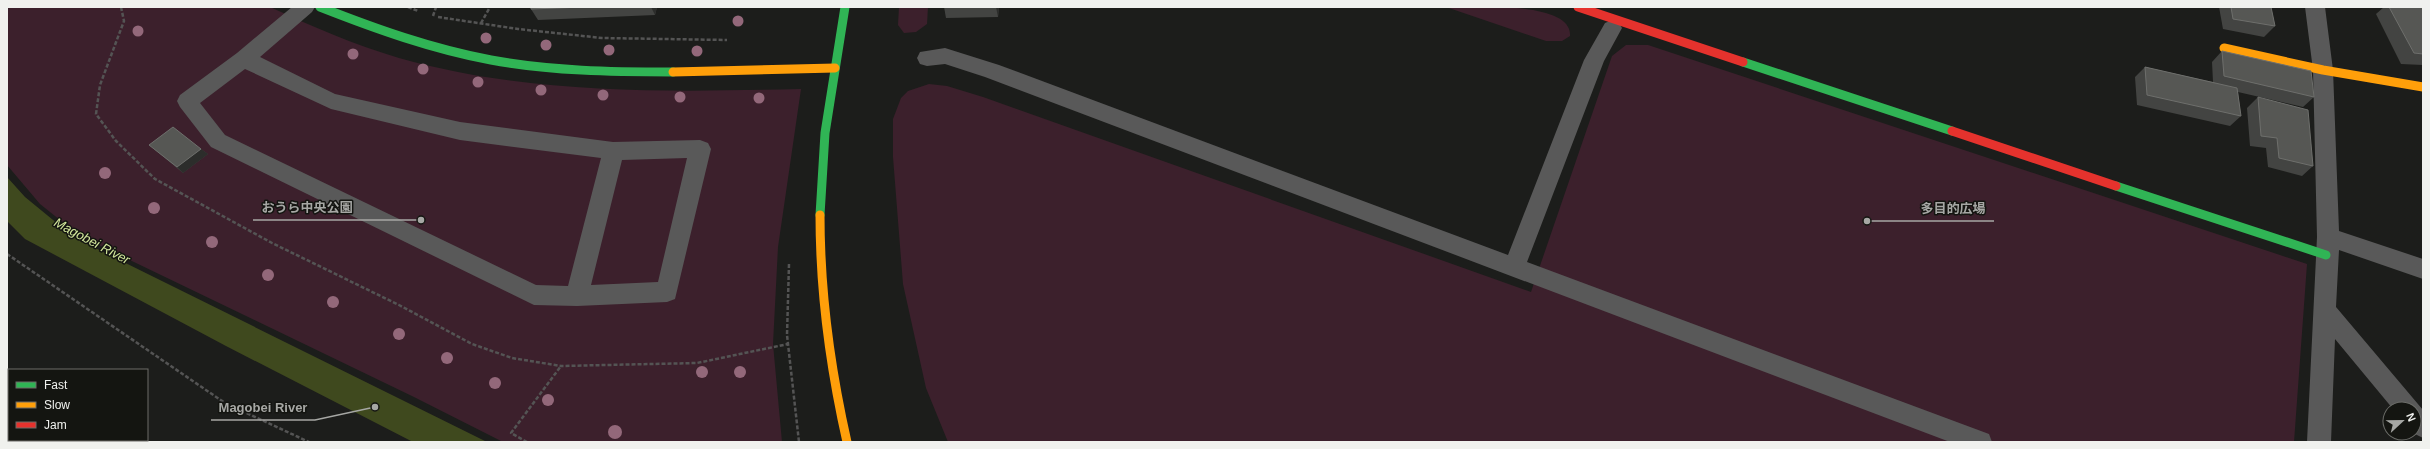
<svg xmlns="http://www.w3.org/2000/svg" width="2430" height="449" font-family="Helvetica,'Noto Sans JP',sans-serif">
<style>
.green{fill:#3c202c}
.water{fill:#3f491e}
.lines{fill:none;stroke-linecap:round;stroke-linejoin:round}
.path{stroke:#545454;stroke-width:2.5;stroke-dasharray:4 2;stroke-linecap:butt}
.lane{fill:#595959;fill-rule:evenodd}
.street{fill:#595959;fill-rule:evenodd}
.fast{stroke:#30b455;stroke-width:9}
.slow{stroke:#ff9f0a;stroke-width:9}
.jam{stroke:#e5322d;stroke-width:9}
.tree{fill:#93687a}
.wall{fill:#434442}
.shaded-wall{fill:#2c2d2b}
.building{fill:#565754;stroke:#6e6f6c}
.labels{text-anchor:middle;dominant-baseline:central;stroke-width:3;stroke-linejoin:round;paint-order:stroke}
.water-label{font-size:13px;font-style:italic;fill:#d3e79c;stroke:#141511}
.leader{fill:none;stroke:#a6a7a4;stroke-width:1.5}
.callout-dot{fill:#a6a7a4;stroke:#141511;stroke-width:1.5}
.callout-label{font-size:13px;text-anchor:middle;font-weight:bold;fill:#a6a7a4;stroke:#141511;stroke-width:3;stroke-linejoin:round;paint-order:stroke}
</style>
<rect width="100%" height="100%" fill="#1c1d1b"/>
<!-- green -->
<g class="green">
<path d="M7 7H270C311 26 355 45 399 58 530 95 666 92 801 89L778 247 773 344 782 442H503L414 397 80 236 40 204 7 165Z"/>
<path d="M899 7H928L927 24 916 32 904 33 898 25Z"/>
<path d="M1446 7C1469 7 1573 0 1570 36L1562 41H1546Z"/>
<path d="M1626 45H1648L2307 264 2294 442H948L926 388 903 284 893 157V119L901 98 908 91 929 84 947 86 983 97 1531 292 1612 56Z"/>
</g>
<!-- water -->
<path class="water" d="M7 177 25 197 75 238 487 442H413L226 346 25 239 7 221Z"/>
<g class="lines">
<!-- path -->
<g class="path">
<path d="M121 7 124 21 100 85 96 114 116 141 155 179 272 243 399 305 472 344 512 358 561 366 697 363 788 344"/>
<path d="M408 7 418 11"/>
<path d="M433 16 436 7"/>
<path d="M438 17 518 29 602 38 727 40"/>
<path d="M481 23 490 7"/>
<path d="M7 254 225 403 309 442"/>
<path d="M789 264 787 335 799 442"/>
<path d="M527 442 511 433 561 366"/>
</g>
<!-- lane -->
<g class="lane">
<path d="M292 7H315L312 12 260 57 335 94 460 122 613 142 700 140 708 143 711 149 675 299 667 302 577 306 534 305 211 147 180 107 177 101 180 95 237 53ZM245 69 331 109 460 140 601 158 568 286 536 285 225 135 200 103ZM687 158 658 282 591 285 622 160Z"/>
<path d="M1612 20 1619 23 1622 28 1604 61 1527 262 1989 434 1992 442H1950L985 77 945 64 927 66 920 64 917 58 920 52 945 48 999 65 1508 255 1584 60 1605 23Z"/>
</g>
<!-- street -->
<path class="street" d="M2305 7H2325L2333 70 2339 231 2423 259V279L2339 250 2336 307 2423 410V438L2413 433 2414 409H2393L2335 339 2331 442H2307L2317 237 2313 70Z"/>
<!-- fast -->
<g class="fast">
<path d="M320 7C376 29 432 49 491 60 551 71 612 72 673 72"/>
<path d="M1743 62 1952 131"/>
<path d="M2116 186 2326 255"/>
<path d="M820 215 825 133 845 7"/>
</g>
<!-- slow -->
<g class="slow">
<path d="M2224 48 2323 70 2423 87"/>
<path d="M673 72 835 68"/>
<path d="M820 215C820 292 830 367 847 442"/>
</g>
<!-- jam -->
<g class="jam">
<path d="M1578 7 1743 62"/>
<path d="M1952 131 2116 186"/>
</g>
</g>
<!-- trees -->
<g class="tree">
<circle cx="738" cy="21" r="5.5"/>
<circle cx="138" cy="31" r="5.5"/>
<circle cx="486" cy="38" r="5.5"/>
<circle cx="546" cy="45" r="5.5"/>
<circle cx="609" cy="50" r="5.5"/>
<circle cx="697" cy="51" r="5.5"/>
<circle cx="353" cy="54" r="5.5"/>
<circle cx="423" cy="69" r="5.5"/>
<circle cx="478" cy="82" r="5.5"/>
<circle cx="541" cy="90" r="5.5"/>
<circle cx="603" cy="95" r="5.5"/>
<circle cx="680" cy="97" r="5.5"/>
<circle cx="759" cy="98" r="5.5"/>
<circle cx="105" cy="173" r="6"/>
<circle cx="154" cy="208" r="6"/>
<circle cx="212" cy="242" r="6"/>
<circle cx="268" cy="275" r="6"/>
<circle cx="333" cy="302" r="6"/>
<circle cx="399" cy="334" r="6"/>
<circle cx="447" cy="358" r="6"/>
<circle cx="702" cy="372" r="6"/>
<circle cx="740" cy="372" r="6"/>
<circle cx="495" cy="383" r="6"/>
<circle cx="548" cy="400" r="6"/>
<circle cx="615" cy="432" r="7"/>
</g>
<!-- wall -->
<g class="wall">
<path d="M531 7H657L655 15 538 20 531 9Z"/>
<path d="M944 7H999L998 17 946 18Z"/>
<path d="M2219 7H2271L2275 26 2264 37 2223 29Z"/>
<path d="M2384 7H2423V65L2401 64 2376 14Z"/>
<path d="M2222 51 2314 97 2303 107 2238 92 2241 116 2230 126 2137 105 2135 77 2145 67 2213 82 2212 62Z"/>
<path d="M2258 97 2313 166 2302 176 2268 167 2266 148 2250 146 2247 108Z"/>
<path d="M149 145 201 149 208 154 183 173Z"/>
</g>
<!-- shaded-wall -->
<g class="shaded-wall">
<path d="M651 7H657L655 15Z"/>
<path d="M996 7H999L998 17Z"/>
<path d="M201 149 208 154 183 173 177 167Z"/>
</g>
<!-- building -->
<g class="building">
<path d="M531 7H583L531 9Z"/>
<path d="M2231 7H2271L2275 26 2233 19Z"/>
<path d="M2389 7H2423V54L2414 53Z"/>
<path d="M2222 51 2311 71 2314 97 2224 76Z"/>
<path d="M2145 67 2237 88 2241 116 2147 95Z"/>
<path d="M2258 97 2308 110 2313 166 2279 158 2277 138 2261 136Z"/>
<path d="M173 127 201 149 177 167 149 145Z"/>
</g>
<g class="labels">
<!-- water labels -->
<g class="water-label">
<text transform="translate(92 241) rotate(28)">Magobei River</text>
</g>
</g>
<!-- callouts -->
<path class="leader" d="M421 220L360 220H253M1867 221L1913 221H1994M375 407L315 420H211"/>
<g class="callout-dot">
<circle cx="421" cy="220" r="4"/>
<circle cx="1867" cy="221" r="4"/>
<circle cx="375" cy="407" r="4"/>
</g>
<g class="callout-label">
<text x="307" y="212">おうら中央公園</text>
<text x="1953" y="213">多目的広場</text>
<text x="263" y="412">Magobei River</text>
</g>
<!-- border -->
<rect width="2430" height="449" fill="none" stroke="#f0f1ee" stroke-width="16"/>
<!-- legend -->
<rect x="8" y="369" width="140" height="72" fill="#141511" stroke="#6c6d69"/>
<rect x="16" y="382" width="20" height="6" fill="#30b455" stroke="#6c6d69"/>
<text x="44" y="389" font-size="12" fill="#f0f1ee">Fast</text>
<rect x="16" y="402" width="20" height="6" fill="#ff9f0a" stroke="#6c6d69"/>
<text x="44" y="409" font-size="12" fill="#f0f1ee">Slow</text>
<rect x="16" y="422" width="20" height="6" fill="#e5322d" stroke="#6c6d69"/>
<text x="44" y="429" font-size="12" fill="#f0f1ee">Jam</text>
<!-- north arrow -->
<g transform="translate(2402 421) rotate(68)"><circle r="19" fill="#141511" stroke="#6c6d69"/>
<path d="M0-3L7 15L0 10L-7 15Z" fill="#a6a7a4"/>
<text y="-6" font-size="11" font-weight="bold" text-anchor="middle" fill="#f0f1ee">N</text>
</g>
</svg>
